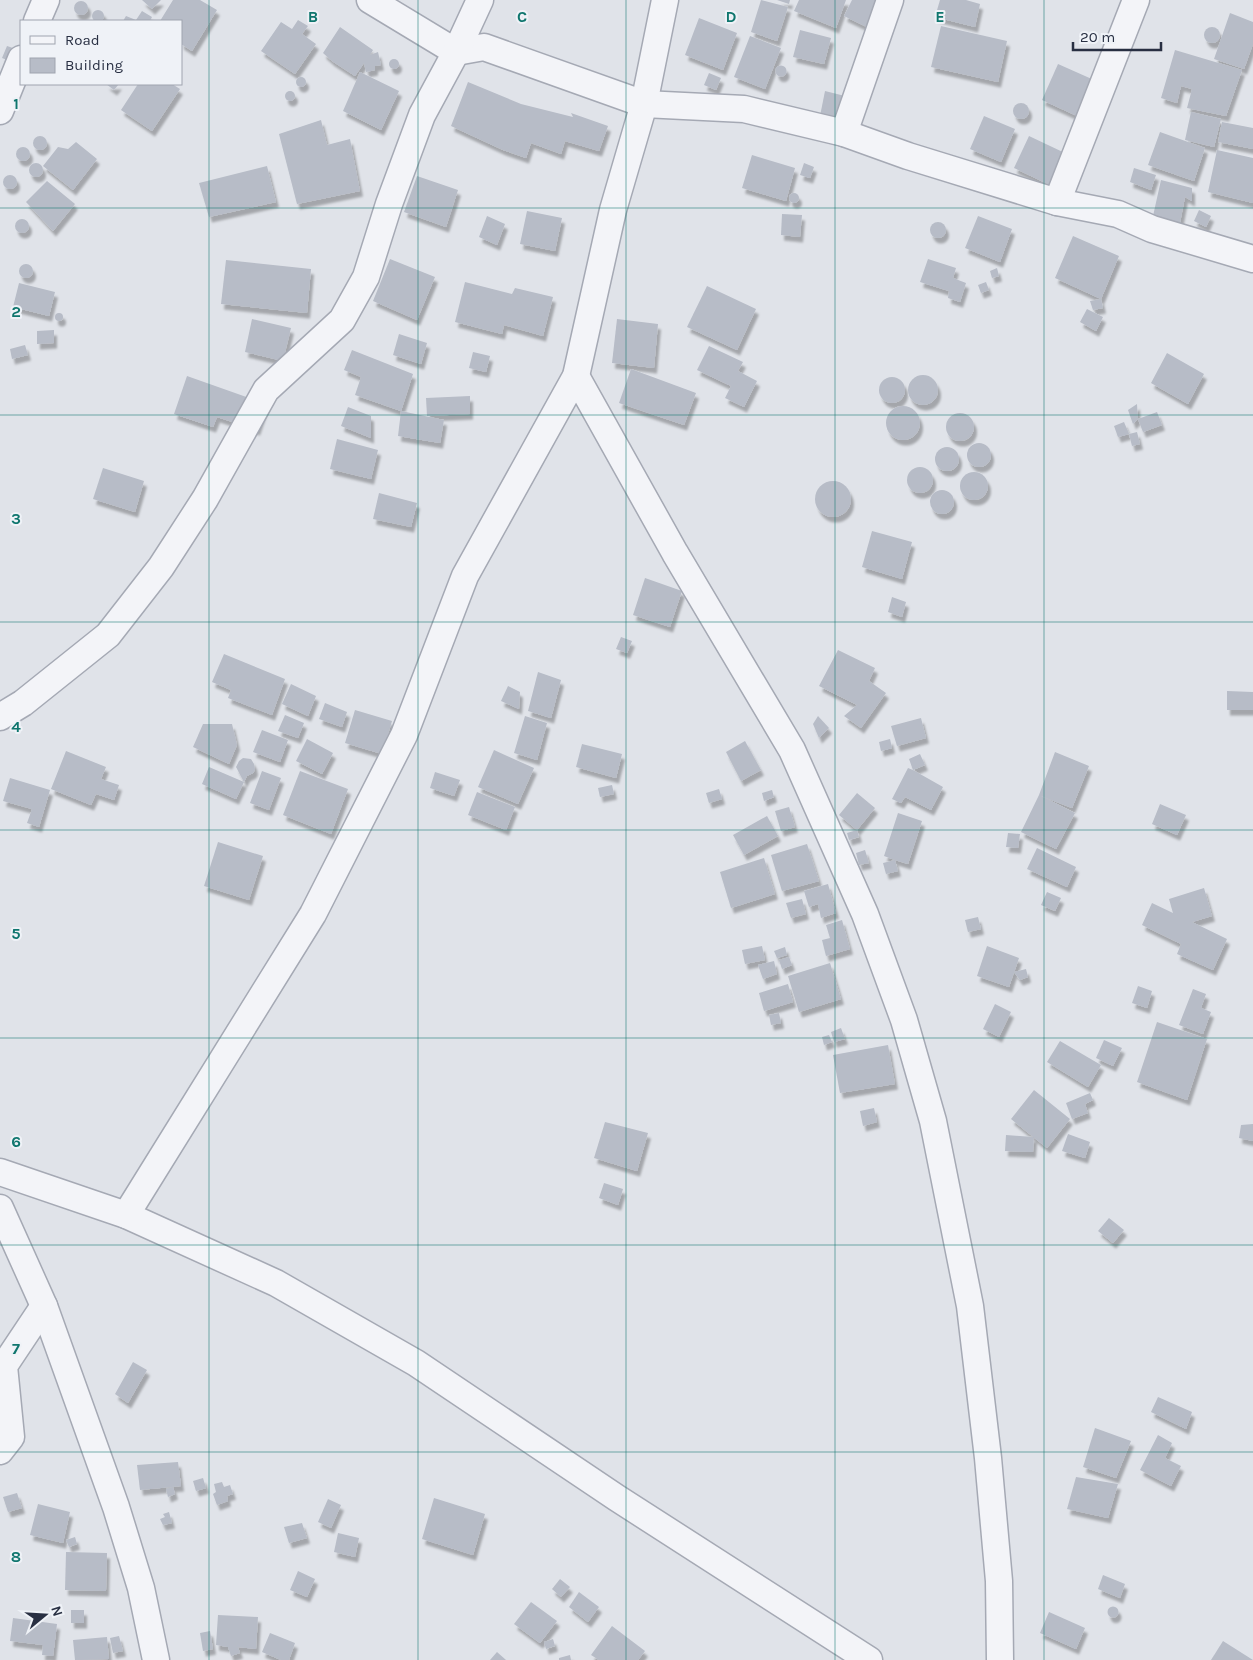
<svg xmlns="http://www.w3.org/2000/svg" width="1253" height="1660" font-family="Karla,sans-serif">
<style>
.building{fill:#b7bcc7;filter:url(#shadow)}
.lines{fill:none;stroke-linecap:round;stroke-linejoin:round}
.street-casing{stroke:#a5a9b4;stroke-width:29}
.street{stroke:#f3f4f8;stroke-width:26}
.grid{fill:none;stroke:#0f766e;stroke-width:1;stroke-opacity:0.55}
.grid-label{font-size:16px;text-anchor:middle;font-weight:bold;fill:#0f766e;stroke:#eff2f7;stroke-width:4;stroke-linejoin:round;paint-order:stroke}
</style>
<defs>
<filter id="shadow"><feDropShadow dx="3" dy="5.5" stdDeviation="1" flood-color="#0004"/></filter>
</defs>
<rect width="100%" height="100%" fill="#e0e3e9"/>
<!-- building -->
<g class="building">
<path d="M142 0H161L152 9Z"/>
<path d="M173 0H200L217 10 192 51 181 44V21H160Z"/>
<path d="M761 0 788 7 777 41 751 32Z"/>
<path d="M777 0H790L789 4Z"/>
<path d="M799 0H846L836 28 794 11Z"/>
<path d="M852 0H875L885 4 873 30 844 16Z"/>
<path d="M940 0H966L980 4 975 27 935 17Z"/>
<circle cx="81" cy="8" r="7"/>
<circle cx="98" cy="16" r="6"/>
<path d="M142 11 152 17 150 21H123L126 16 136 20Z"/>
<path d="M1230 13 1253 22V44L1244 69 1214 59Z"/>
<path d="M699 18 737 33 723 70 685 55Z"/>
<path d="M298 20 308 26 302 34 316 44 295 74 261 51 281 22 292 29Z"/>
<path d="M941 26 1007 41 998 82 931 67Z"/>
<path d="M340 27 373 50 370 55 378 52 381 65 375 66V70L366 72 364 63 355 76 332 61 323 53Z"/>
<circle cx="1212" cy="35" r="8"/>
<path d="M800 30 831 38 824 64 793 57Z"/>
<path d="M750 36 781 48 765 89 734 77Z"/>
<path d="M7 46 16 49 12 62 2 58Z"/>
<path d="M1175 50 1242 70 1226 116 1187 108 1192 89 1181 86 1177 103 1161 98Z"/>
<circle cx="394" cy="64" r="5"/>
<path d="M1058 64 1094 80 1077 116 1042 100Z"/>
<circle cx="781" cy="71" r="5.5"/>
<path d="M360 72 399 91 381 130 343 111Z"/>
<path d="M709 73 721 78 716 90 704 85Z"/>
<circle cx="301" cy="82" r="5"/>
<path d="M468 82 521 104 573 117 571 113 608 126 599 151 565 141 561 154 531 143 526 158 503 150 451 126Z"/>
<path d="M106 84H119L114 90Z"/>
<path d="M138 84H172L180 89 152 131 121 110Z"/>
<path d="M825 91 845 96 839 121 820 116Z"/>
<circle cx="290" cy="96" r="5"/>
<circle cx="1021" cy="111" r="8"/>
<path d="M1191 112 1221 119 1214 147 1185 140Z"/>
<path d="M984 116 1015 129 1001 162 970 149Z"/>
<path d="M321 120 327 145 350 139 360 191 297 204 279 134Z"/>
<path d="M1222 122 1253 128V149L1218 142Z"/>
<path d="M1160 132 1205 148 1194 181 1148 165Z"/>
<path d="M1029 136 1067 154 1052 186 1014 168Z"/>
<circle cx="40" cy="143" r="7"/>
<path d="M76 142 97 159 73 190 43 166 58 147 68 149Z"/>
<circle cx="23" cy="154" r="7"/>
<path d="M1217 150 1253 158V203L1208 192Z"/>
<path d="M752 155 795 168 786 201 742 188Z"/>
<path d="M804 163 814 167 810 178 800 175Z"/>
<circle cx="36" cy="170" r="7"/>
<path d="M267 166 276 202 209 217 199 183Z"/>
<path d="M1134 168 1156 175 1151 190 1130 182Z"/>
<circle cx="10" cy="182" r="7"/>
<path d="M417 176 458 190 446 227 404 212Z"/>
<path d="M1161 180 1192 188V201L1185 197 1180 223 1153 216Z"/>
<path d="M47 181 75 204 53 231 26 202Z"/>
<circle cx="794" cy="198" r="5"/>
<path d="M1199 210 1211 216 1206 227 1194 221Z"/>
<path d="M527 211 562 218 555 251 520 244Z"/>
<path d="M782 214 802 215 800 237 781 235Z"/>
<path d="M487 216 505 224 497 245 479 237Z"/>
<path d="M978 216 1012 229 1000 262 965 248Z"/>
<circle cx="22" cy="226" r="7"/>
<circle cx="938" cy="230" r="8"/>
<path d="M1073 236 1119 256 1101 299 1103 308 1093 310 1090 301 1101 299 1055 278Z"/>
<path d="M390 259 435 277 417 320 373 301Z"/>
<path d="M928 259 956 268 953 278 966 283 960 302 948 298 949 291 920 282Z"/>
<path d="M226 260 311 269 307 313 221 304Z"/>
<circle cx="26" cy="271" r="7"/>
<path d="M997 268 999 276 992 278 990 271Z"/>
<path d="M465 282 512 294 515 288 553 297 543 336 504 325 502 334 455 322Z"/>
<path d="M986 282 989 290 981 293 978 285Z"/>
<path d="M19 283 55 292 49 316 13 307Z"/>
<path d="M707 286 756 309 737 350 687 327Z"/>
<path d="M1087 309 1103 317 1096 331 1080 322Z"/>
<circle cx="59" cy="317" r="4"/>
<path d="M252 319 291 328 283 361 245 352Z"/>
<path d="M617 319 658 324 654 368 612 363Z"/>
<path d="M54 330V343L37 344V331Z"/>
<path d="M399 334 427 343 421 364 393 355Z"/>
<path d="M25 345 28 355 12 359 10 349Z"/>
<path d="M709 346 743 362 738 371 757 381 744 407 725 398 731 386 697 370Z"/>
<path d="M352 350 413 374 401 411 355 395 361 377 344 370Z"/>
<path d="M473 352 490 356 486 372 469 368Z"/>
<path d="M1167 353 1204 374 1188 404 1151 383Z"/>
<path d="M631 369 696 393 684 425 619 403Z"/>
<circle cx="923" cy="390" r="15"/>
<path d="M187 376 266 404 257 430 217 417 213 427 174 414Z"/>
<circle cx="892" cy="390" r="13"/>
<path d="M470 396V414L427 416 426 398Z"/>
<path d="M1137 404 1138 419 1133 424 1128 410Z"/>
<circle cx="903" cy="423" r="17"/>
<path d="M348 407 371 416V438L341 426Z"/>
<path d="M401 411 444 420 440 443 398 436Z"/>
<path d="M1157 412 1162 425 1143 432 1138 419Z"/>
<circle cx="960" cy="427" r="14"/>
<path d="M1124 422 1129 434 1118 437 1114 426Z"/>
<path d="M1137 432 1140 444 1132 446 1129 434Z"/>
<path d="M337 439 378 450 371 479 330 469Z"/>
<circle cx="979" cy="455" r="12"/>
<circle cx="947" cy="459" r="12"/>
<circle cx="920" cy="480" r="13"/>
<path d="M103 468 144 481 135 512 93 499Z"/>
<circle cx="974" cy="486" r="14"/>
<circle cx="833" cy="499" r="18"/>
<circle cx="942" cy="502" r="12"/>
<path d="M379 493 417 503 411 527 373 519Z"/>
<path d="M872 531 912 542 902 579 862 567Z"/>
<path d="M645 578 682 591 670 627 633 615Z"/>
<path d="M892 597 906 602 902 617 888 612Z"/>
<path d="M621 637 632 641 627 653 616 649Z"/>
<path d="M838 650 875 668 869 681 886 693 861 728 844 716 857 705 819 686Z"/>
<path d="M224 654 285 679 272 715 228 698 231 690 212 682Z"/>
<path d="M538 672 561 680 551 718 528 711Z"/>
<path d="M291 684 316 696 308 716 282 704Z"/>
<path d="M508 686 520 692 519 709 501 701Z"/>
<path d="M1227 691 1253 692V710H1227Z"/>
<path d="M325 703 347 712 342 727 319 719Z"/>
<path d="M355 710 392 721 382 754 345 743Z"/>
<path d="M285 715 304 723 298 738 278 731Z"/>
<path d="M525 716 547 723 537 760 514 753Z"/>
<path d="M818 716 829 728 819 738 813 724Z"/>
<path d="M921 718 926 738 897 746 891 726Z"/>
<path d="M203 724H232L237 745 229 764 193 747Z"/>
<path d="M262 730 288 740 280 762 253 752Z"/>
<path d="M307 739 333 753 322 774 296 761Z"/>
<path d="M890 739 892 748 881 751 879 742Z"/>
<path d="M745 741 761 770 741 781 726 752Z"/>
<path d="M582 744 622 754 616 778 576 767Z"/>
<path d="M494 750 534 768 518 804 478 787Z"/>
<path d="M66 751 106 767 101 779 119 785 114 800 96 794 91 805 51 789Z"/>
<path d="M1055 752 1089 766 1072 808 1041 796 1075 813 1056 849 1021 832 1039 795Z"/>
<path d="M920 754 925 765 913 770 943 787 931 810 905 797 901 803 892 799 908 768 913 770 909 759Z"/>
<path d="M243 758 251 759 254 764 255 770 253 773 247 776 244 782 236 799 202 784 209 767 244 782 236 767 239 761Z"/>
<path d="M262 771 281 778 269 810 250 803Z"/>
<path d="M300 771 348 789 331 834 283 815Z"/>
<path d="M435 772 460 780 454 796 430 788Z"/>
<path d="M10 778 50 790 39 827 27 823 32 809 3 801Z"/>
<path d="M612 785 614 794 600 797 598 788Z"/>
<path d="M719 789 722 799 709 803 706 793Z"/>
<path d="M772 790 774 797 764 801 762 793Z"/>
<path d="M477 792 515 807 506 830 468 815Z"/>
<path d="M857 793 875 808 857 830 839 815Z"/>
<path d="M1160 804 1186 815 1177 835 1152 824Z"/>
<path d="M789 807 795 827 781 831 775 811Z"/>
<path d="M898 813 922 821 908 864 895 860 898 871 886 874 883 863 895 860 884 856Z"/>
<path d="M767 816 778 836 744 855 733 835Z"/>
<path d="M857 830 859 837 849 840 847 833Z"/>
<path d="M1008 833 1020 834 1018 848 1006 847Z"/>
<path d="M218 842 263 856 249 900 204 886Z"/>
<path d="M807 844 819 881 782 891 771 855Z"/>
<path d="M1037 848 1076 867 1067 887 1027 869Z"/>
<path d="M865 850 869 863 859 865 856 853Z"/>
<path d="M764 858 775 894 731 908 720 872Z"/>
<path d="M828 884 836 913 821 918 818 904 809 907 804 891Z"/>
<path d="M1204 888 1212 916 1192 922 1227 939 1213 970 1177 954 1181 944 1142 925 1152 903 1173 913 1169 899Z"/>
<path d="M1047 892 1061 898 1055 911 1041 905Z"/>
<path d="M802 899 806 914 791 918 786 903Z"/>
<path d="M978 917 981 929 968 932 965 920Z"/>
<path d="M842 920 850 949 826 956 822 940 830 938 826 925Z"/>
<path d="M762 946 765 960 745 964 742 950Z"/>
<path d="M987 946 1019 958 1009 987 977 976Z"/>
<path d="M785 947 787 955 777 958 774 951Z"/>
<path d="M789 957 792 965 782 969 779 960Z"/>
<path d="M774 961 777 974 763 979 758 965Z"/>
<path d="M830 963 841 999 799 1012 788 976Z"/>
<path d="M1026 969 1028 977 1020 980 1014 972Z"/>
<path d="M788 984 793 1002 764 1011 759 993Z"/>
<path d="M1138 986 1152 991 1147 1008 1132 1003Z"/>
<path d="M1193 989 1206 994 1201 1008 1211 1012 1203 1034 1179 1025Z"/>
<path d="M995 1004 1011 1012 999 1037 983 1029Z"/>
<path d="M779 1013 781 1023 771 1025 769 1015Z"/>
<path d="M1157 1022 1207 1039 1187 1100 1137 1082Z"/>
<path d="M841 1028 845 1039 834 1042 831 1032Z"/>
<path d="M829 1035 832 1042 824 1045 822 1037Z"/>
<path d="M1104 1040 1122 1048 1113 1066 1096 1058Z"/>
<path d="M1060 1041 1101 1065 1088 1087 1047 1062Z"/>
<path d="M888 1045 895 1084 840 1093 833 1055Z"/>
<path d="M1034 1090 1070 1119 1047 1148 1011 1119Z"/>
<path d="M1090 1093 1093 1100 1085 1104 1088 1113 1072 1119 1066 1103Z"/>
<path d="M874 1108 877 1122 863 1126 860 1111Z"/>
<path d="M605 1122 648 1133 637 1171 594 1158Z"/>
<path d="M1253 1124V1141L1239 1138 1241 1125Z"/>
<path d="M1068 1134 1090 1142 1085 1158 1062 1151Z"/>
<path d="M1006 1135 1034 1137 1033 1152 1005 1151Z"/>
<path d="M604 1183 623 1189 618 1205 599 1198Z"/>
<path d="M1109 1218 1124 1230 1113 1243 1098 1231Z"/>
<path d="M133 1362 147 1370 128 1403 115 1394Z"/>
<path d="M1158 1397 1192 1412 1186 1429 1151 1412Z"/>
<path d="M1095 1428 1131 1441 1116 1478 1083 1467Z"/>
<path d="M1158 1435 1172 1443 1165 1458 1181 1466 1171 1486 1140 1470Z"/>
<path d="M178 1462 181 1486 140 1490 137 1465Z"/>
<path d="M1076 1477 1118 1484 1108 1518 1067 1509Z"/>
<path d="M203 1478 206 1488 196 1491 193 1481Z"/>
<path d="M222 1482 224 1487 230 1485 233 1494 227 1496 228 1501 217 1505 213 1494 216 1492 214 1484Z"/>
<path d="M173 1487 175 1494 168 1497 166 1489Z"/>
<path d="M17 1493 22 1508 8 1512 3 1497Z"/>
<path d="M434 1498 485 1514 473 1555 422 1539Z"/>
<path d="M328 1499 341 1505 331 1528 318 1522Z"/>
<path d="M38 1504 70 1512 63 1543 30 1535Z"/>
<path d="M169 1512 172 1523 163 1525 160 1519 165 1517 163 1514Z"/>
<path d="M302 1523 307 1538 289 1543 284 1527Z"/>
<path d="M338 1533 359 1538 355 1557 334 1552Z"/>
<path d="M75 1537 77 1544 69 1547 66 1540Z"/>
<path d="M66 1552 107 1553 106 1591 65 1590Z"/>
<path d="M298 1571 315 1579 307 1597 290 1590Z"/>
<path d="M1103 1575 1125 1584 1120 1598 1098 1589Z"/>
<path d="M560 1579 570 1587 561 1597 552 1589Z"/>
<path d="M579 1592 599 1607 588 1622 569 1607Z"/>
<path d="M531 1602 557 1621 540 1643 514 1624Z"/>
<circle cx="1113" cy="1612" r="5.5"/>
<rect x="71" y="1610" width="13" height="13"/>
<path d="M1049 1612 1085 1628 1076 1649 1040 1633Z"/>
<path d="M218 1615 258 1617 256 1649 238 1647 240 1653 231 1656 228 1647 216 1645Z"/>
<path d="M13 1618 57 1624 53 1656 42 1655 43 1645 10 1641Z"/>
<path d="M612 1626 645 1651 638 1660H599L591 1655Z"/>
<path d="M210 1631 213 1649 203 1651 200 1633Z"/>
<path d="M270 1633 295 1643 289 1660H281L262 1652Z"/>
<path d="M119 1636 123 1651 113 1653 110 1638Z"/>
<path d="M107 1637 109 1659 75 1660 73 1640Z"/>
<path d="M553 1639 555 1646 546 1649 544 1642Z"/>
<path d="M1223 1641 1253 1660H1211Z"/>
<path d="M497 1652 506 1660H490Z"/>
<path d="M570 1655 571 1660H559V1658Z"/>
</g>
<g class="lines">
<!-- street casing -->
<g class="street-casing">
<g id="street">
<path d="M370 0 456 52 484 47 644 104 744 109 844 133 908 156 1057 202 1118 214 1152 229 1253 259"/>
<path d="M37 21 46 0"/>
<path d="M0 111 21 59"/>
<path d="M844 133 890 0"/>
<path d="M1057 202 1136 0"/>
<path d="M576 376 675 553 792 750 865 914 904 1020 933 1121 970 1306 988 1458 999 1581 1000 1660"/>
<path d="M0 717 23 703 108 635 161 567 205 499 266 390 342 320 366 277 389 204 422 115 456 52 480 0"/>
<path d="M0 1172 126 1215 276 1283 416 1363 617 1498 869 1660"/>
<path d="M0 1208 44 1306 116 1507 141 1588 156 1660"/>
<path d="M126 1215 313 914 404 735 465 576 576 376 613 210 644 104 665 0"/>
<path d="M0 1451 11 1437 4 1366 44 1306"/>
</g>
</g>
<!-- street -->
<use href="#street" class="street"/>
</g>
<!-- grid -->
<path class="grid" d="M209 0V1660M418 0V1660M626 0V1660M835 0V1660M1044 0V1660M0 208H1253M0 415H1253M0 622H1253M0 830H1253M0 1038H1253M0 1245H1253M0 1452H1253"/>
<g class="grid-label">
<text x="313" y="22">B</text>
<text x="522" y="22">C</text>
<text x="731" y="22">D</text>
<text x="940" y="22">E</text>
<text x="16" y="109">1</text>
<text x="16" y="317">2</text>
<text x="16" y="524">3</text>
<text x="16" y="732">4</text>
<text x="16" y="939">5</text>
<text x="16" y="1147">6</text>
<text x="16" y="1354">7</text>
<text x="16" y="1562">8</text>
</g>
<!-- legend -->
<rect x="20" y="20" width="162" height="65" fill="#eff2f7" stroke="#9fa4af"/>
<rect x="30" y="36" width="25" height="8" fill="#f3f4f8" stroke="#9fa4af"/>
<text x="65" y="45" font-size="15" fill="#282f42">Road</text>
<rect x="30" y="58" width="25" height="15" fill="#b7bcc7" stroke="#9fa4af"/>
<text x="65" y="70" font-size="15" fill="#282f42">Building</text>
<!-- north arrow -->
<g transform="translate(45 1615) rotate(72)" stroke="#eff2f7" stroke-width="4" paint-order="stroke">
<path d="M0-4L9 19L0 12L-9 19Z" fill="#282f42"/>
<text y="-8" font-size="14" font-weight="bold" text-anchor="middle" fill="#282f42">N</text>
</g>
<!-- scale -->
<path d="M1073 42v8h88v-8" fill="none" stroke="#282f42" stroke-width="2.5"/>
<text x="1080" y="42" font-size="15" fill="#282f42" stroke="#eff2f7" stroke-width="4" paint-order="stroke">20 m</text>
</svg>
